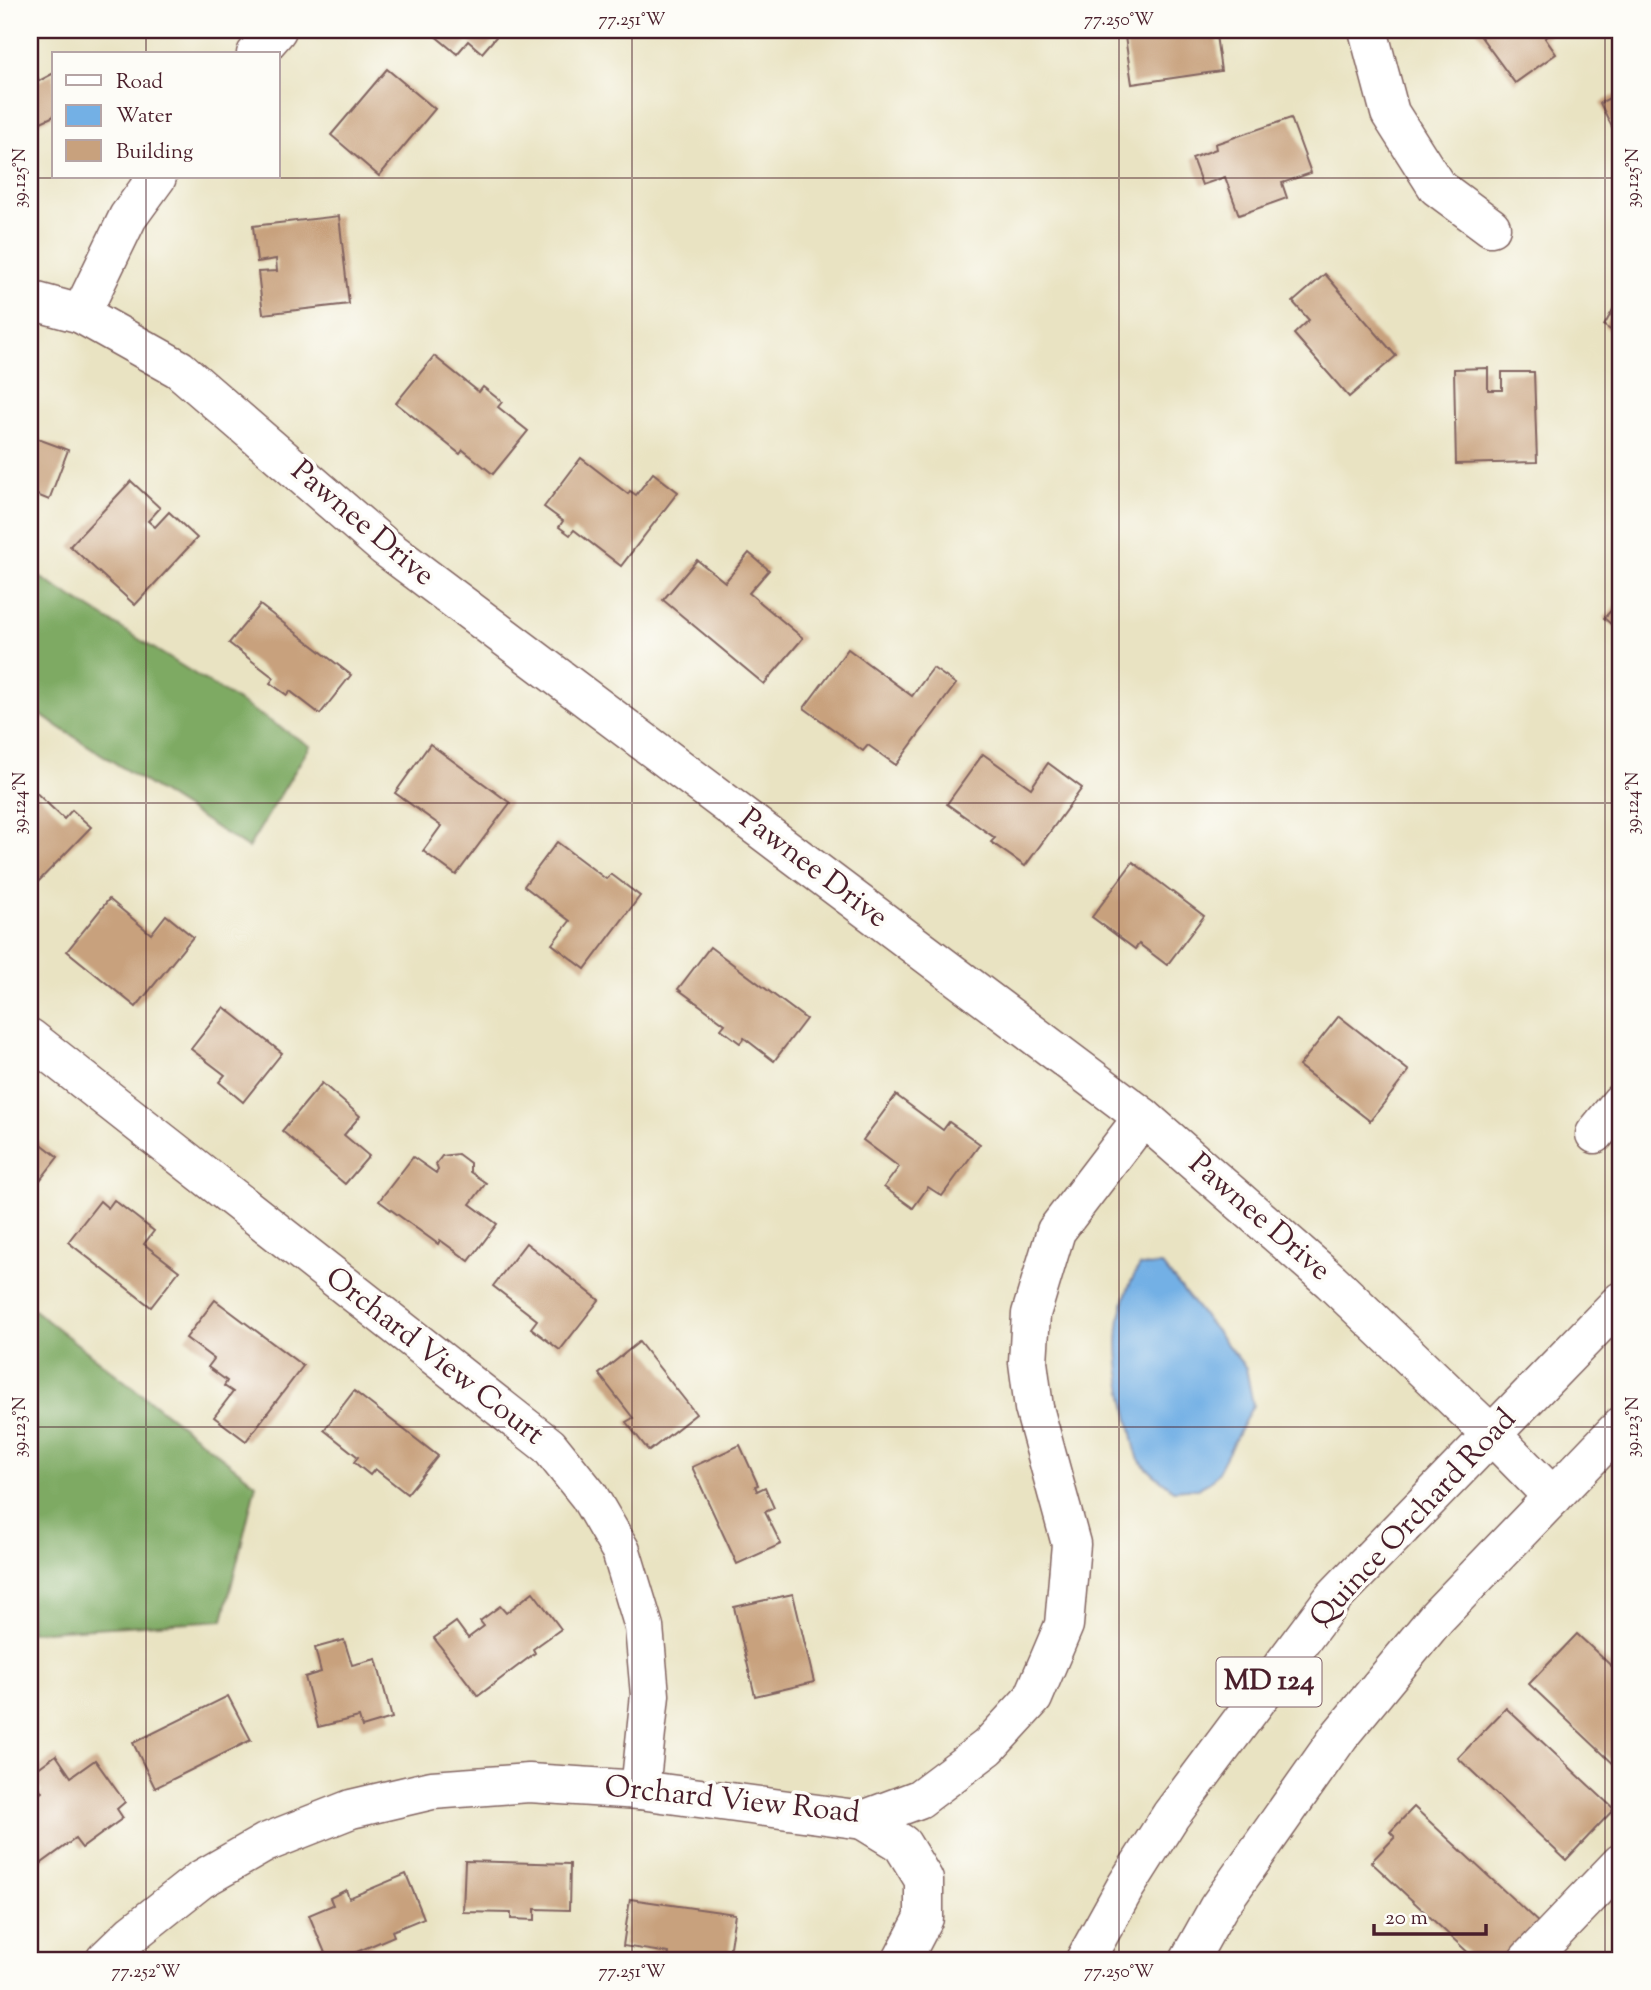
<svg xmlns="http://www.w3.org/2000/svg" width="1651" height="1990" font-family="'Sorts Mill Goudy',serif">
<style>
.forest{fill:#7eaa63;stroke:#646447;stroke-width:2}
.water{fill:#73b0e5;stroke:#5e6888;stroke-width:2}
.building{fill:#c8a17d}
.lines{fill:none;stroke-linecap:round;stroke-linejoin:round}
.minor-casing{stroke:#826460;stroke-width:41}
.major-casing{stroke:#826460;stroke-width:41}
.minor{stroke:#fff;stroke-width:38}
.major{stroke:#fff;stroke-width:38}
.ticks{fill:none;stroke:#4a1f2b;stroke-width:2;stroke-opacity:0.45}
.labels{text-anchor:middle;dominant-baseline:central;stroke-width:7;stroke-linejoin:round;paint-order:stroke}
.shield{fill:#fdfcf7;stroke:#806168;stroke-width:2}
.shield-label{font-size:28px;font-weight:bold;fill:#4a1f2b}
.street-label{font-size:30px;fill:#4a1f2b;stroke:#fdfcf7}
.neatline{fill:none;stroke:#4a1f2b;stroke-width:2.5}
.ticks-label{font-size:18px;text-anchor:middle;fill:#4a1f2b}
</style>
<rect width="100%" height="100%" fill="#fdfcf7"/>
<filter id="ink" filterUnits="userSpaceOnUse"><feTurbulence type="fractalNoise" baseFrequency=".0143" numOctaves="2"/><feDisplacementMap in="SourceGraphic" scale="14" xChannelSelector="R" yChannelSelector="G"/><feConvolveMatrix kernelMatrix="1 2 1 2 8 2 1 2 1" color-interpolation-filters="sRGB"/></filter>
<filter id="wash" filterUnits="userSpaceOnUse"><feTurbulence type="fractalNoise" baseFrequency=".00686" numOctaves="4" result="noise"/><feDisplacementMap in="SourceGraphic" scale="28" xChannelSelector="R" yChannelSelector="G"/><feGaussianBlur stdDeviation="1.57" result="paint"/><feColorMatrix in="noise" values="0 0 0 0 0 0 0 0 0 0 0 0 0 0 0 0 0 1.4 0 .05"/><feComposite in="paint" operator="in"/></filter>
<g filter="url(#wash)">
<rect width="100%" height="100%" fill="#e9e3c2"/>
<!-- forest -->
<g class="forest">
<path d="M30 571 310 746 248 848 37 713 30 711Z"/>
<path d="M30 1307 256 1484 223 1620 30 1632Z"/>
</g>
<!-- water -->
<path class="water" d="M1162 1265 1246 1368 1253 1405 1218 1472 1210 1482 1199 1488 1173 1490C1163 1481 1149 1472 1140 1461 1134 1452 1133 1435 1130 1424 1117 1372 1108 1313 1140 1266Z"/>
<g id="blocks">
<!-- building -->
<g class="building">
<path d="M428 30H502L482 53 468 41 457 54Z"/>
<path d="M1124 30H1197L1198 38 1216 35 1221 71 1132 84Z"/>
<path d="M1476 30H1557L1545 38 1556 54 1515 83Z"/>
<path d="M30 61 39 81 54 73V116L30 127Z"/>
<path d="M387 69 435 109 379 176 331 135Z"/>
<path d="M1621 92V130L1615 133 1600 103Z"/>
<path d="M1291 118 1311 173 1282 183 1287 198 1239 215 1225 177 1202 185 1192 158 1216 149 1215 144Z"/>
<path d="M339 216 349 304 263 314 258 272 277 271 276 259 257 262 253 226Z"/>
<path d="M1325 274 1396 356 1349 397 1294 334 1309 320 1293 302Z"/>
<path d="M1621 295V336L1604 326Z"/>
<path d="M434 356 479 392 483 387 502 402 498 407 528 431 493 474 463 450 460 454 396 403Z"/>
<path d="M1488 368V390H1502V372H1534L1537 462 1456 464 1454 369Z"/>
<path d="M30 436 68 450 49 500 30 492Z"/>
<path d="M581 458 628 494 630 491 636 495 653 473 678 492 621 566 574 530 570 535 559 527 563 521 544 507Z"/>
<path d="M131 481 160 508 148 521 155 527 169 512 197 538 135 605 70 546Z"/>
<path d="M749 553 769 570 749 593 803 638 764 684 663 600 697 560 725 582Z"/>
<path d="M1621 600V633L1604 618Z"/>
<path d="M260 605 351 675 320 714 290 691 287 695 270 683 274 678 229 643Z"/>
<path d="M848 649 912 696 933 668 956 684 896 765 868 745 863 751 804 708Z"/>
<path d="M430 744 510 803 456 875 423 851 441 826 395 793Z"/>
<path d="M983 754 1031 788 1048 763 1082 788 1025 866 991 842 995 838 947 804Z"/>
<path d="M30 787 64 819 72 810 91 827 34 886 30 881Z"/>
<path d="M557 842 606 879 611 874 640 896 585 969 552 944 570 921 524 886Z"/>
<path d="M1133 862 1204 916 1167 965 1139 944 1135 949 1092 917Z"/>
<path d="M109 899 151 934 166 915 193 937 136 1007 67 951Z"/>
<path d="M710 947 806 1019 774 1061 744 1038 740 1043 721 1029 725 1024 678 989Z"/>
<path d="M224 1007 282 1053 243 1102 219 1082 225 1075 191 1049Z"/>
<path d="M1339 1016 1409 1071 1370 1121 1299 1066Z"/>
<path d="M322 1083 360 1116 344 1135 369 1156 345 1184 282 1131Z"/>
<path d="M896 1095 943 1130 949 1122 980 1144 942 1196 928 1187 913 1208 884 1187 899 1167 863 1140Z"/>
<path d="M30 1135 58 1157 30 1193Z"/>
<path d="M458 1154 470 1163V1172L486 1183 470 1204 497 1224 469 1261 440 1240 438 1244 379 1201 413 1157 436 1173 438 1170 436 1164 442 1156Z"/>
<path d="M114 1200 154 1231 144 1244 179 1271 151 1307 68 1242 100 1201 108 1208Z"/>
<path d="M526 1243 599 1300 560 1350 531 1328 537 1320 493 1286Z"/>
<path d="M215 1300 303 1366 246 1441 214 1417 233 1392 224 1386 227 1381 208 1367 214 1359 186 1338Z"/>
<path d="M639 1342 696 1414 649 1451 626 1422 633 1418 599 1374Z"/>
<path d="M354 1391 438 1456 407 1494 375 1469 370 1475 354 1462 358 1457 324 1430Z"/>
<path d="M740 1445 758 1485 755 1486 757 1491 765 1487 774 1508 765 1512 781 1544 737 1564 692 1467Z"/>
<path d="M533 1592 561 1629 533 1649 535 1653 478 1696 434 1638 456 1622 468 1638 484 1626 480 1621 500 1606 506 1613Z"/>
<path d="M793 1594 814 1682 755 1696 734 1607Z"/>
<path d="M1577 1634 1621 1675V1771L1529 1684Z"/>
<path d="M344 1640 352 1665 376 1659 392 1718 362 1727 359 1717 318 1727 305 1677 321 1672 315 1648Z"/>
<path d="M228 1696 251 1740 155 1788 133 1743Z"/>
<path d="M1506 1708 1614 1809 1566 1860 1458 1758Z"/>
<path d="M56 1755 71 1777 95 1760 125 1802 117 1809 123 1818 82 1848 75 1839 39 1865 30 1853V1813L36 1809 30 1800 42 1792 30 1774Z"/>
<path d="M1414 1807 1541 1925 1507 1960H1476L1371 1862 1395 1837 1390 1832Z"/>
<path d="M465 1861 570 1864 569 1910 535 1909V1920L511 1919V1913L463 1912Z"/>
<path d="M406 1874 424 1918 392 1931 394 1936 338 1960H328L309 1915 333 1905 330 1898 346 1890 349 1898Z"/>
<path d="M630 1899 735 1914 728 1960 697 1956V1960H668L669 1953 623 1946Z"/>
</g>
</g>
</g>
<g filter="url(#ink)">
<use href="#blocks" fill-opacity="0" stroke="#826460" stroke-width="2"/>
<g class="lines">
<!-- minor casing -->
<g class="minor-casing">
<g id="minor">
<path d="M1368 30 1390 113 1437 187 1491 227"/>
<path d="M256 54 277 30"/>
<path d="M30 300 81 314 179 369 385 547 1143 1117 1331 1281 1492 1435 1553 1497"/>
<path d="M81 314 128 217 157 177"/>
<path d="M30 1038 549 1446 589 1496 621 1551 644 1627 650 1695 640 1790"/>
<path d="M1595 1134 1621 1102"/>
<path d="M863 1820 902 1844 924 1880V1918L902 1960"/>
<path d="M105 1960 133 1933 200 1880 265 1843 351 1809 432 1790 529 1783 640 1790 863 1820 919 1799 988 1747 1033 1698 1064 1625 1071 1544 1034 1408 1028 1362 1031 1314 1056 1231 1143 1117"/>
<path d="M1528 1960 1621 1863"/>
</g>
</g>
<!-- major casing -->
<g class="major-casing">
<g id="major">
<path d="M1085 1960 1126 1886 1171 1815 1334 1597 1621 1301"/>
<path d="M1189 1960 1218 1908 1340 1735 1437 1617 1621 1426"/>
</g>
</g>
<!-- minor -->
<use href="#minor" class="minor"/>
<!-- major -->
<use href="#major" class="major"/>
</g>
</g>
<!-- ticks -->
<path class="ticks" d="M146 30V54M632 30V1960M1119 30V1960M1605 30V1960M146 177V1960M30 178H1621M30 803H1621M30 1427H1621"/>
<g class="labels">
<!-- shield labels -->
<rect class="shield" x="1216.5" y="1657.5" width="105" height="49" rx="5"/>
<g class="shield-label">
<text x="1269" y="1682">MD 124</text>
</g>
<!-- street labels -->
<g class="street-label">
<text transform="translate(362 524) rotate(40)">Pawnee Drive</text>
<text transform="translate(813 869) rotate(37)">Pawnee Drive</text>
<text transform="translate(1259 1218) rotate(41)">Pawnee Drive</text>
<text transform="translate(434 1357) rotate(38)">Orchard View Court</text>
<text transform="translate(1414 1519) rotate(-47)">Quince Orchard Road</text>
<text transform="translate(732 1801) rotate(6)">Orchard View Road</text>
</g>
</g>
<!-- margin -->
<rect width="1651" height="1990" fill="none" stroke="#fdfcf7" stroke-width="77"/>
<!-- legend -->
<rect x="52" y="52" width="228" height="126" fill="#fdfcf7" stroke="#b5a4a5" stroke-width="2"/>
<rect x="66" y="75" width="35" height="10" fill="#ffffff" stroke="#b5a4a5" stroke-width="2"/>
<text x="116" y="88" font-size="21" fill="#4a1f2b">Road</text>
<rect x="66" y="105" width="35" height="21" fill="#73b0e5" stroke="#b5a4a5" stroke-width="2"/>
<text x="116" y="122" font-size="21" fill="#4a1f2b">Water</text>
<rect x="66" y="140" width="35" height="21" fill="#c8a17d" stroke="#b5a4a5" stroke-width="2"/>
<text x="116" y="158" font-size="21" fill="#4a1f2b">Building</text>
<!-- scale -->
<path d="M1374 1924v10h112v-10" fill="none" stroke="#4a1f2b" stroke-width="3.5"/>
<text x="1385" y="1924" font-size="21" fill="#4a1f2b" stroke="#fdfcf7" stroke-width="5" paint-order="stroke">20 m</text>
<rect x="38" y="38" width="1574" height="1914" class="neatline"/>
<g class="ticks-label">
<text x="632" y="25">77.251°W</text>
<text x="1119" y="25">77.250°W</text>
<text transform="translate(19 178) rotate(-90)" y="6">39.125°N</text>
<text transform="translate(1632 178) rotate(-90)" y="6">39.125°N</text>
<text transform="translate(19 803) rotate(-90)" y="6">39.124°N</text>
<text transform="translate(1632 803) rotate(-90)" y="6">39.124°N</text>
<text transform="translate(19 1427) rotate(-90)" y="6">39.123°N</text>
<text transform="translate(1632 1427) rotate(-90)" y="6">39.123°N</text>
<text x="146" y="1977">77.252°W</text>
<text x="632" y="1977">77.251°W</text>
<text x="1119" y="1977">77.250°W</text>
</g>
</svg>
